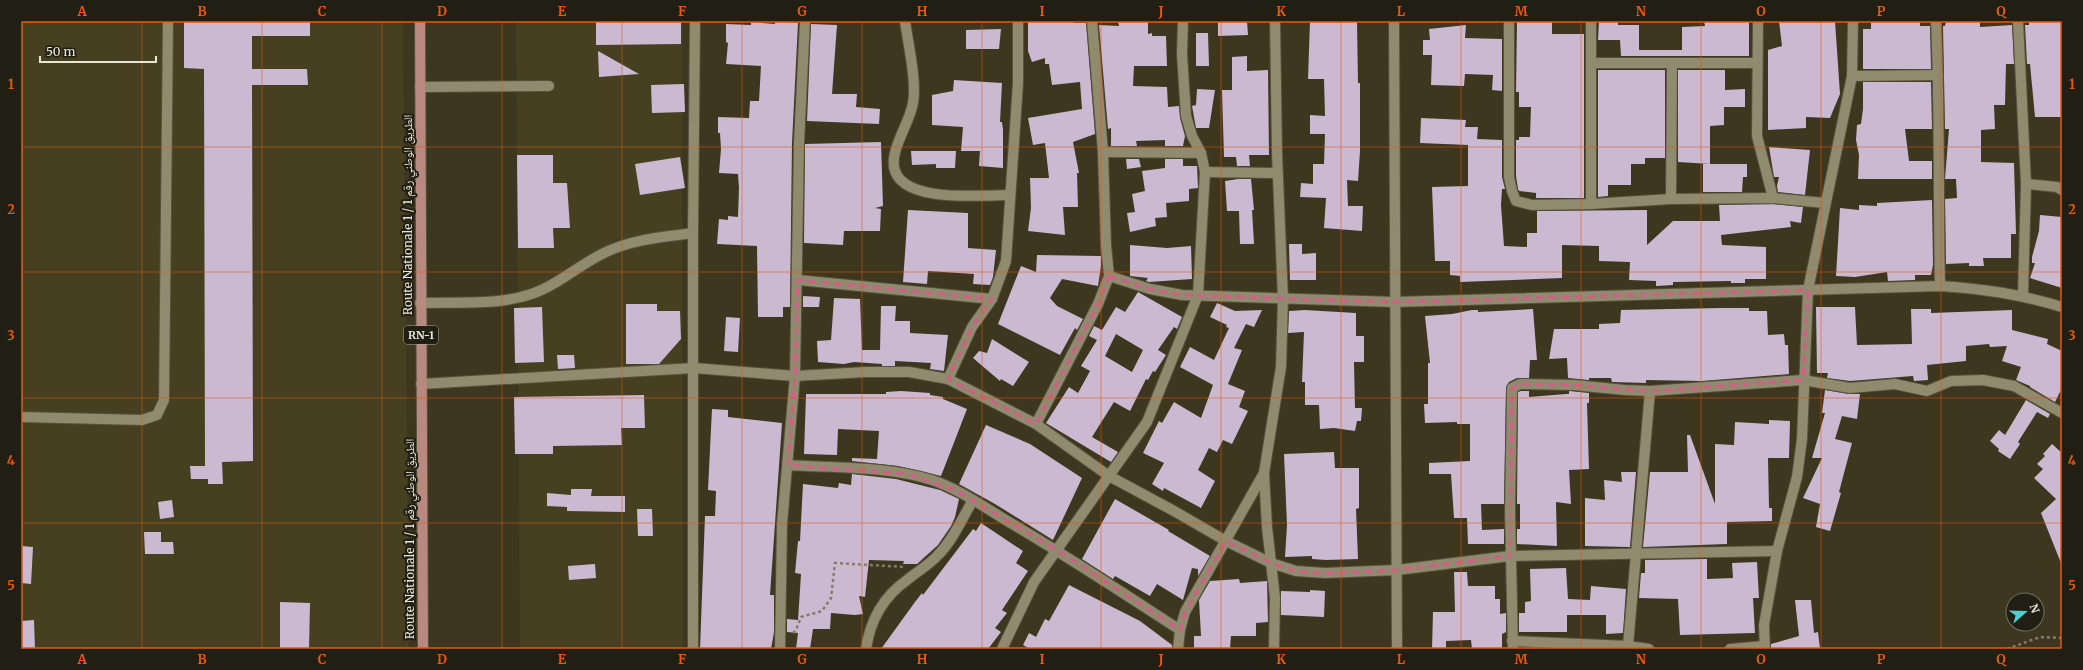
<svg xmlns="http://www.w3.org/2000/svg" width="2083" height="670" font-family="Merriweather,'Noto Naskh Arabic',serif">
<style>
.built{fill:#463f20}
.building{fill:#cbb9d2;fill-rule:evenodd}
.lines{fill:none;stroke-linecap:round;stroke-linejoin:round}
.minor-casing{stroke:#56523c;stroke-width:12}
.major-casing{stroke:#56523c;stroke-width:12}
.path{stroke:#817d67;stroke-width:2.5;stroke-dasharray:3 3;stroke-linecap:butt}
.minor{stroke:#908a6f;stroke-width:10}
.major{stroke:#b7897f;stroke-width:10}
.marked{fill:none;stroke:#d06086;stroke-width:3;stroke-dasharray:8 5;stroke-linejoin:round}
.grid{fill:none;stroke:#e8590c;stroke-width:1;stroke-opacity:0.55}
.labels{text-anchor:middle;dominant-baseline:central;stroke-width:4;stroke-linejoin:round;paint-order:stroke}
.shield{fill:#211e13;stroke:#adaa9c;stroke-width:1}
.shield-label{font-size:11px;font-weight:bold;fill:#e9e6d7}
.street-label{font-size:12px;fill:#e9e6d7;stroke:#211e13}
.neatline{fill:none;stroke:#e8590c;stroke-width:1.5}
.grid-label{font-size:13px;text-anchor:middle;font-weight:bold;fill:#e8590c}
</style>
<rect width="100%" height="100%" fill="#3c371e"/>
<!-- built -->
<g class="built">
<path d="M21 21H403L409 649H21Z"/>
<path d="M516 21H682L683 649H520Z"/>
</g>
<!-- building -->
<g class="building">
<path d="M184 21H310V36H252V69H307L308 85H252L253 461 222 462 223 484H208V479H191L190 466H205L204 69 184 68Z"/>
<path d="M596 21H681V44L596 45Z"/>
<path d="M775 21 798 23 792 143 790 307H783V317H758L757 246 717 244 719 219 728 220V216L738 217 739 188 738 174 719 173 721 149 720 133H718V117L749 118 750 101H759L761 66 726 64 728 43 726 42V24L751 25V22L775 24Z"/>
<path d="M1028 21H1074V23H1086L1095 134 1073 142 1079 173H1077L1078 207H1063L1065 235 1028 231 1031 208 1030 178H1049L1045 143 1033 145 1028 118 1082 109 1080 82 1052 85 1049 64H1045V58L1032 62 1028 51Z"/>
<path d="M1118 21H1148V34L1152 33V36H1166L1167 66H1134L1133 86 1167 87 1168 107 1179 106 1180 118 1185 136 1183 146H1165V140L1136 141 1137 146H1111V128L1108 129 1099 25 1119 26Z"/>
<path d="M1218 21H1247L1248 35 1218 36Z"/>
<path d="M1310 21H1357L1358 83H1360V151L1358 181 1347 180 1348 206H1363L1362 231 1324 228 1326 198 1300 197 1301 183 1313 184V164H1324L1325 134H1310V115L1325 116 1324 79H1308Z"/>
<path d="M1517 21H1552V34H1584V198H1536V193L1519 191 1518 189 1516 176V140H1519V137H1530L1531 107H1519V92H1516Z"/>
<path d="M1599 21H1618V25H1639V50H1682V27L1705 26 1704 21H1749V56H1621L1620 40H1598Z"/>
<path d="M1779 21H1835L1840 94 1830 118 1806 117V128L1768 130V50L1782 46Z"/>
<path d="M1871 21H1920V26H1930L1931 69H1863V29H1871Z"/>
<path d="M1946 21H1980V27L2012 25 2014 64H2006L2005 105H1994L1995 129 1981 130V162L2014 163 2016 234H2011V258H1983L1984 266H1969V263L1946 264 1945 199 1957 198 1956 179H1945L1949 129H1945L1943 26H1945Z"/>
<path d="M2029 21H2062V117H2035L2030 64H2027L2025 25H2029Z"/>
<path d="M811 24 837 25 832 94H857L856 107 880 109 879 124 807 121Z"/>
<path d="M1466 25 1465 38 1502 39V91L1492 90 1493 75 1465 74 1464 86 1431 85 1432 55H1423V40H1430L1429 29Z"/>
<path d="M1001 29 999 49H966V30Z"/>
<path d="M1196 33H1208L1209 66H1196Z"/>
<path d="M598 51 639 74 599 77Z"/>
<path d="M1247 56V71L1268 70 1269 155H1249L1250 166H1237L1236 157H1224L1222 90H1232V57Z"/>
<path d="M1598 70H1665V158H1645V164H1631V185H1608V196L1598 197Z"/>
<path d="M1678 70H1725V90L1745 89V107H1724V125L1710 126V164L1678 162Z"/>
<path d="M954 80 1002 83 1000 122H1002L1003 130V168L979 166 980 151H961L963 127 932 125V95L953 91Z"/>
<path d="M1863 82H1931L1932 129H1905L1909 161H1932V179H1858L1859 155 1856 140 1857 125 1861 124 1863 109Z"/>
<path d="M684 84 685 112 652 113 651 85Z"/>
<path d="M1197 89 1215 90 1209 128H1196L1192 106 1196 105Z"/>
<path d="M1421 118 1466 120 1465 127H1478L1477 139 1502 140V177L1505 189H1502L1501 205 1504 246 1527 247V233H1537V211L1647 210V245L1673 221H1720L1719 205 1773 204 1803 207 1801 223 1790 221 1791 227 1721 235 1722 245 1766 247V279H1745V283H1731V281L1673 282V285L1656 286V281L1629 280 1630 262 1599 261V246L1562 245V278L1460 282V276L1450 275V261H1435L1432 187 1468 186V145L1420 143Z"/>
<path d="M881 142 883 206 875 208 881 209 880 231H844L843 245 804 243 805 144Z"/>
<path d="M1769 147 1810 150 1805 195 1778 192 1777 186 1779 177H1774Z"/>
<path d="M911 151H956L955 168H936V164L912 165Z"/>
<path d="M517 155H553V183H567L570 228H553L554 248H518Z"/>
<path d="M680 157 685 188 640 195 635 164Z"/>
<path d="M1126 159H1139L1141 167 1127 169Z"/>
<path d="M1165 159H1183V166H1197L1198 188 1189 189V201L1166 203 1167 217 1155 218 1156 226 1130 232 1127 213 1135 212 1132 194 1145 191 1142 171 1165 168Z"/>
<path d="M1703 164H1747V177H1743L1742 192H1703Z"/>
<path d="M1238 179H1251L1254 210H1252L1254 244H1240L1239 211H1227L1225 181Z"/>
<path d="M1932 200 1933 265 1931 275H1915V280L1888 281 1887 272 1855 277 1836 276 1840 208 1859 210V205L1877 206V203Z"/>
<path d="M908 210 968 213V248L996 250 993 277 990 285 973 284 974 274 928 271 927 284 903 282Z"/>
<path d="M2040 215 2062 217V288L2030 278 2035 263H2032V257L2039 231Z"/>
<path d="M1289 244H1302V254L1316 253V280H1290Z"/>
<path d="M1130 245 1167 248 1191 246 1192 279 1149 282 1146 281 1148 278 1130 276Z"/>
<path d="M1037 255 1101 256V266L1098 286 1062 279 1050 298 1057 306 1083 319 1077 330 1075 328 1060 355 998 324 1021 266 1036 272Z"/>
<path d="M1138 292 1182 317 1177 329 1174 327 1158 350 1166 355 1155 372 1153 371 1148 380 1146 379 1130 411 1114 402 1092 437 1118 452 1111 462 1046 423 1069 387 1078 393 1090 371 1081 366 1097 340 1089 336 1094 326 1102 330 1116 307 1125 312ZM1116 334 1143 350 1132 372 1105 356Z"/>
<path d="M803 296 820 297 819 307H803Z"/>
<path d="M834 298 860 299 862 350H880L881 306H896L895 321H910V333L948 335 944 371 930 369 931 363 895 361V366H882V364L854 362 844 364 818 362 817 341 831 340Z"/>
<path d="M1217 303 1235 311 1262 310 1254 327 1246 324 1234 348 1242 350 1228 384 1245 391 1239 407 1248 411 1232 444 1223 440 1217 452 1209 448 1198 470 1215 481 1201 508 1164 488 1163 491 1152 484 1164 463 1143 453 1159 421 1162 423 1174 402 1201 418 1213 385 1180 367 1190 347 1214 360 1229 328 1226 327 1227 325 1210 317Z"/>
<path d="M626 304H657V311H680L681 339 659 364H626Z"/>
<path d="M542 307 544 362 515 363 514 308Z"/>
<path d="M1816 307H1855L1857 345 1912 344 1911 309H1931V313L2012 310V330L2048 339 2047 344 2062 351V388L2055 402 2030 387V386L2016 380 2021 367 2002 361 2007 346 1990 347 1989 344 1966 346V361L1927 365 1928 380 1914 381 1913 376 1850 381 1827 378 1828 373H1817Z"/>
<path d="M1721 308H1749V311H1767L1768 335 1784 334 1785 345H1788L1789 374 1702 381 1646 380V383L1613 382H1612L1611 378H1589V380L1568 378 1567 358 1549 359 1554 329H1599V324L1620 323 1621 310Z"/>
<path d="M1533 309 1537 360H1530L1529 378H1517L1509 382 1506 388 1504 504H1481L1482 530 1504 529V544H1468L1467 518H1454L1451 474H1429V463L1470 461V424H1457V422L1425 423 1424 404H1428V363H1430L1425 316 1452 314 1472 310H1478V312Z"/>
<path d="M1305 310 1356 313V336H1364V362H1354L1355 408H1362L1361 421H1357L1355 431 1334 428 1320 429 1319 405H1305V382H1302L1304 332 1288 333 1289 311Z"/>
<path d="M726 317 740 318 738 352 724 351Z"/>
<path d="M992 339 1029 362 1013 386 1001 379 1000 381 973 358 979 351 987 353Z"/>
<path d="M557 355H574L575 368 558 369Z"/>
<path d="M1825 390 1849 394H1860L1857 419 1842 416 1835 439 1852 443 1839 492 1841 493 1830 531 1816 527 1820 504 1803 498 1822 458H1812L1825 413H1822Z"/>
<path d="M901 391 930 393V395L943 397V399L967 409 941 476 898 466 852 461V458L877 459 879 431 838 429 837 455 804 454 806 394H886V392Z"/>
<path d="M1521 391H1529V397L1566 394H1569V391L1589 393V403H1587L1589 469 1569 470 1571 504 1556 502 1557 546 1517 544V529H1520V504H1517L1518 392Z"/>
<path d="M644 395 645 428H621L622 445 553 446V454H515L514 397Z"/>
<path d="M2026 400 2050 414 2048 418 2037 412 2018 442 2020 444 2010 459 1998 451 1999 449 1990 441 1999 430 2005 435Z"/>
<path d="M712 409 728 410V417L782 423 770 595H774V632L771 649H700L705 516H715L716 491 708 490Z"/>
<path d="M1769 420 1790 421 1789 458H1768L1769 508H1772V521L1727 522V544L1643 547 1650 472H1688L1687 435H1690L1715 504V444L1734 445 1735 422 1769 424Z"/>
<path d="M986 425 1030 444 1082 478 1053 540 995 504 959 484Z"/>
<path d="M2052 444 2062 453 2061 563 2041 513 2056 499 2034 478 2043 469 2037 464 2045 456 2043 454Z"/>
<path d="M1334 452 1335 468H1359V508L1356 509 1358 559 1326 560 1312 559V556L1285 557 1287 525 1284 454Z"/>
<path d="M1621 472H1636L1630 547 1585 546V498L1605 500 1604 480 1622 482Z"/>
<path d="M852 474 896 479 940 490 959 499 955 517 951 526 938 545 917 564H903L904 561 869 560 865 597 859 596 863 614 855 615 831 613 830 629H813L810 649H796L798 633 787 632V619L798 620 801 574 795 573 798 541H800L803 484 838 488 839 483 851 485Z"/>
<path d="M571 489H592L591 496H625V512L567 511V507L547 506V493L571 495Z"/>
<path d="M1115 499 1169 530 1168 531 1210 556 1198 576V569L1192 568 1183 600 1157 584 1150 596 1115 576 1113 579 1082 559Z"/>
<path d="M172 500 174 517 160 519 158 502Z"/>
<path d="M637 509H652L653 536H638Z"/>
<path d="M981 523 1023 551 1016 563 1028 571 1002 610 1007 613 995 628 1001 632 988 649H881L915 602 922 593 923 595 973 529 976 531Z"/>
<path d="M144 532H161V542H173L174 554H145Z"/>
<path d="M21 546 33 547 31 584 21 583Z"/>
<path d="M1707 559V579L1733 578 1732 563 1757 562 1759 598H1753L1755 633 1680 635 1678 599 1639 598 1641 573H1645V560Z"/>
<path d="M595 564 596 578 569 580 568 566Z"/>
<path d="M1566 568 1568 599 1590 600 1591 586 1626 589 1623 633 1606 634V615H1567V632H1519V613H1525V602L1531 601 1530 569Z"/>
<path d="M1454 572H1467L1468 586H1495V599H1500V614L1506 613V632L1502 634V649H1472L1471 640 1446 641V649H1432L1433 612H1455Z"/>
<path d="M1239 579 1240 583 1267 581 1268 622 1256 623V636H1231L1230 649H1194V636H1201L1199 600 1210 581Z"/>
<path d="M1069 585 1140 621 1172 645V649H1030L1023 645 1029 633 1036 637 1045 619 1049 621Z"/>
<path d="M1310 590 1325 591 1324 617 1281 615V591L1310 592Z"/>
<path d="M1795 600H1811L1814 633 1818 632 1820 649H1771V644L1799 636Z"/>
<path d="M280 602 310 603 309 649H280Z"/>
<path d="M34 620 35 649H21V621Z"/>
</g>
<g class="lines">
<!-- minor casing -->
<g class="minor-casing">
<g id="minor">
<path d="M905 21C908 43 917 82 913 103 910 122 891 148 894 167 900 204 982 195 1010 195"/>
<path d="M1394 21 1397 649"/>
<path d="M1509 21V177L1512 191 1516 201 1532 205 1591 204 1671 199 1773 198 1825 203"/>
<path d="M1758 21 1757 136 1773 198"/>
<path d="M1936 21C1940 109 1938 198 1940 286"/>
<path d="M2018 21 2026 184 2023 295"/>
<path d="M1591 63H1757"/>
<path d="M1852 76 1938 75"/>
<path d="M420 87 549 86"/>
<path d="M1103 152 1201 153"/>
<path d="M1205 172 1277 173"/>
<path d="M2026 184 2057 187 2062 190"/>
<path d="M1671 199 1672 64"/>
<path d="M1591 204V21"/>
<path d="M1109 276 1150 289 1182 295 1394 302 1940 286C1985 289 2019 294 2062 307"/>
<path d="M798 280 992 299"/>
<path d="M420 303C453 302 489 305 521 297 553 290 575 267 604 253 632 239 663 237 693 233"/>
<path d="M948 379 972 327 992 299 1006 261 1018 83V21"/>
<path d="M421 384 694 368 795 376 866 372H909L948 379 1036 424 1109 476 1174 511 1226 541 1271 563 1296 571 1325 573 1397 570 1510 556 1777 551"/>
<path d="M21 417 142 420 157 415 164 400 168 21"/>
<path d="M1036 424 1098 304 1109 276 1106 245 1103 152 1092 21"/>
<path d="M788 465C833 468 888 466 932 480 959 489 984 507 1009 522 1067 556 1123 593 1180 630"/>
<path d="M1512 641 1628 646 1649 649"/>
<path d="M1628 646 1650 391"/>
<path d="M693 649V233L695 21"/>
<path d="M780 649 782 524 795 376 799 143 805 21"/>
<path d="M866 649C870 621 883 597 907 580 918 571 929 565 938 555 952 542 963 517 973 500"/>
<path d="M1002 649 1034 582 1147 422 1198 295 1205 172 1201 153 1192 136 1186 116 1182 54 1183 21"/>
<path d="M1178 649 1180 630 1185 612 1264 473"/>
<path d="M1274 649 1275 598 1267 527 1264 473 1281 367 1283 299 1277 153 1275 21"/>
<path d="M1513 649 1510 511 1512 395V388L1520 384 1574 385 1625 390 1650 391 1803 380 1850 388 1895 384 1927 391 1951 381 1983 380 2014 386 2062 413"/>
<path d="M1730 649 1764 646"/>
<path d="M1765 649 1764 625 1777 551 1797 477 1802 439 1808 290 1852 76 1853 21"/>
</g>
</g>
<!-- major casing -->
<g class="major-casing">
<path id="major" d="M420 21 423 649"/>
</g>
<!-- path -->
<g class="path">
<path d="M793 633 796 630 801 617 822 611 831 598 835 563 905 567"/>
<path d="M2007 649 2040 637 2062 638"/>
</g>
<!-- minor -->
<use href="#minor" class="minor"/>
<!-- major -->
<use href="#major" class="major"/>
</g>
<!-- marked area -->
<path class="marked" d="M1109 276 1150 289 1182 295 1394 302 1808 290 1803 380 1650 391 1574 385 1520 384 1512 388 1510 556 1397 570 1325 573 1296 571 1271 563 1226 541 1185 612 1180 630 1057 550 955 490 908 474 788 465 795 376 798 280 992 299 972 327 948 379 1036 424 1098 304Z"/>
<!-- grid -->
<path class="grid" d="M142 21V649M262 21V649M382 21V649M502 21V649M622 21V649M742 21V649M862 21V649M982 21V649M1101 21V649M1221 21V649M1341 21V649M1461 21V649M1581 21V649M1701 21V649M1821 21V649M1941 21V649M21 147H2062M21 272H2062M21 398H2062M21 523H2062"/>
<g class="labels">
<!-- shield labels -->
<rect class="shield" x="404" y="326" width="34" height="18" rx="3"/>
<g class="shield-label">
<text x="421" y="335">RN-1</text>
</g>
<!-- street labels -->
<g class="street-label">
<text transform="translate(407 215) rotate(-90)">Route Nationale 1 / الطريق الوطني رقم 1</text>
<text transform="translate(409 539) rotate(-90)">Route Nationale 1 / الطريق الوطني رقم 1</text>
</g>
</g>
<!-- border -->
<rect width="2083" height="670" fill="none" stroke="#211e13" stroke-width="44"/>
<!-- north arrow -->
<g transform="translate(2025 612) rotate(70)"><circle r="19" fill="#211e13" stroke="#716e61"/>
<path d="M0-3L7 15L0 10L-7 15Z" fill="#52cdcf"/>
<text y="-6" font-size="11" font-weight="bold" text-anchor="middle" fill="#e9e6d7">N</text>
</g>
<!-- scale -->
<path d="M40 56v6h116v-6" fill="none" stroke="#e9e6d7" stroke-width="2"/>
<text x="46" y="56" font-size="12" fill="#e9e6d7" stroke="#211e13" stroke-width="3" paint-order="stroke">50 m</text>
<rect x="22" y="22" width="2039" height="626" class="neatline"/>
<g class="grid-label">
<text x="82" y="16">A</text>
<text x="202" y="16">B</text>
<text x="322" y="16">C</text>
<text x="442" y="16">D</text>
<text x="562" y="16">E</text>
<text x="682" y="16">F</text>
<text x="802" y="16">G</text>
<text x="922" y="16">H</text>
<text x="1042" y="16">I</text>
<text x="1161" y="16">J</text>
<text x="1281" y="16">K</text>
<text x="1401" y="16">L</text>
<text x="1521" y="16">M</text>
<text x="1641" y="16">N</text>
<text x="1761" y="16">O</text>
<text x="1881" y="16">P</text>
<text x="2001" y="16">Q</text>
<text x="11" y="89">1</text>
<text x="2072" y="89">1</text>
<text x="11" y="214">2</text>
<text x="2072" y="214">2</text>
<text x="11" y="340">3</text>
<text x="2072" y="340">3</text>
<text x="11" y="465">4</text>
<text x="2072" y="465">4</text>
<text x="11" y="590">5</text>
<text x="2072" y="590">5</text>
<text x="82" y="664">A</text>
<text x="202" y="664">B</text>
<text x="322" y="664">C</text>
<text x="442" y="664">D</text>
<text x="562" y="664">E</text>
<text x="682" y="664">F</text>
<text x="802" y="664">G</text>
<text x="922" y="664">H</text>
<text x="1042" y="664">I</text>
<text x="1161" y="664">J</text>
<text x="1281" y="664">K</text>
<text x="1401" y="664">L</text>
<text x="1521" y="664">M</text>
<text x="1641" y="664">N</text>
<text x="1761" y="664">O</text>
<text x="1881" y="664">P</text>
<text x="2001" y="664">Q</text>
</g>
</svg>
